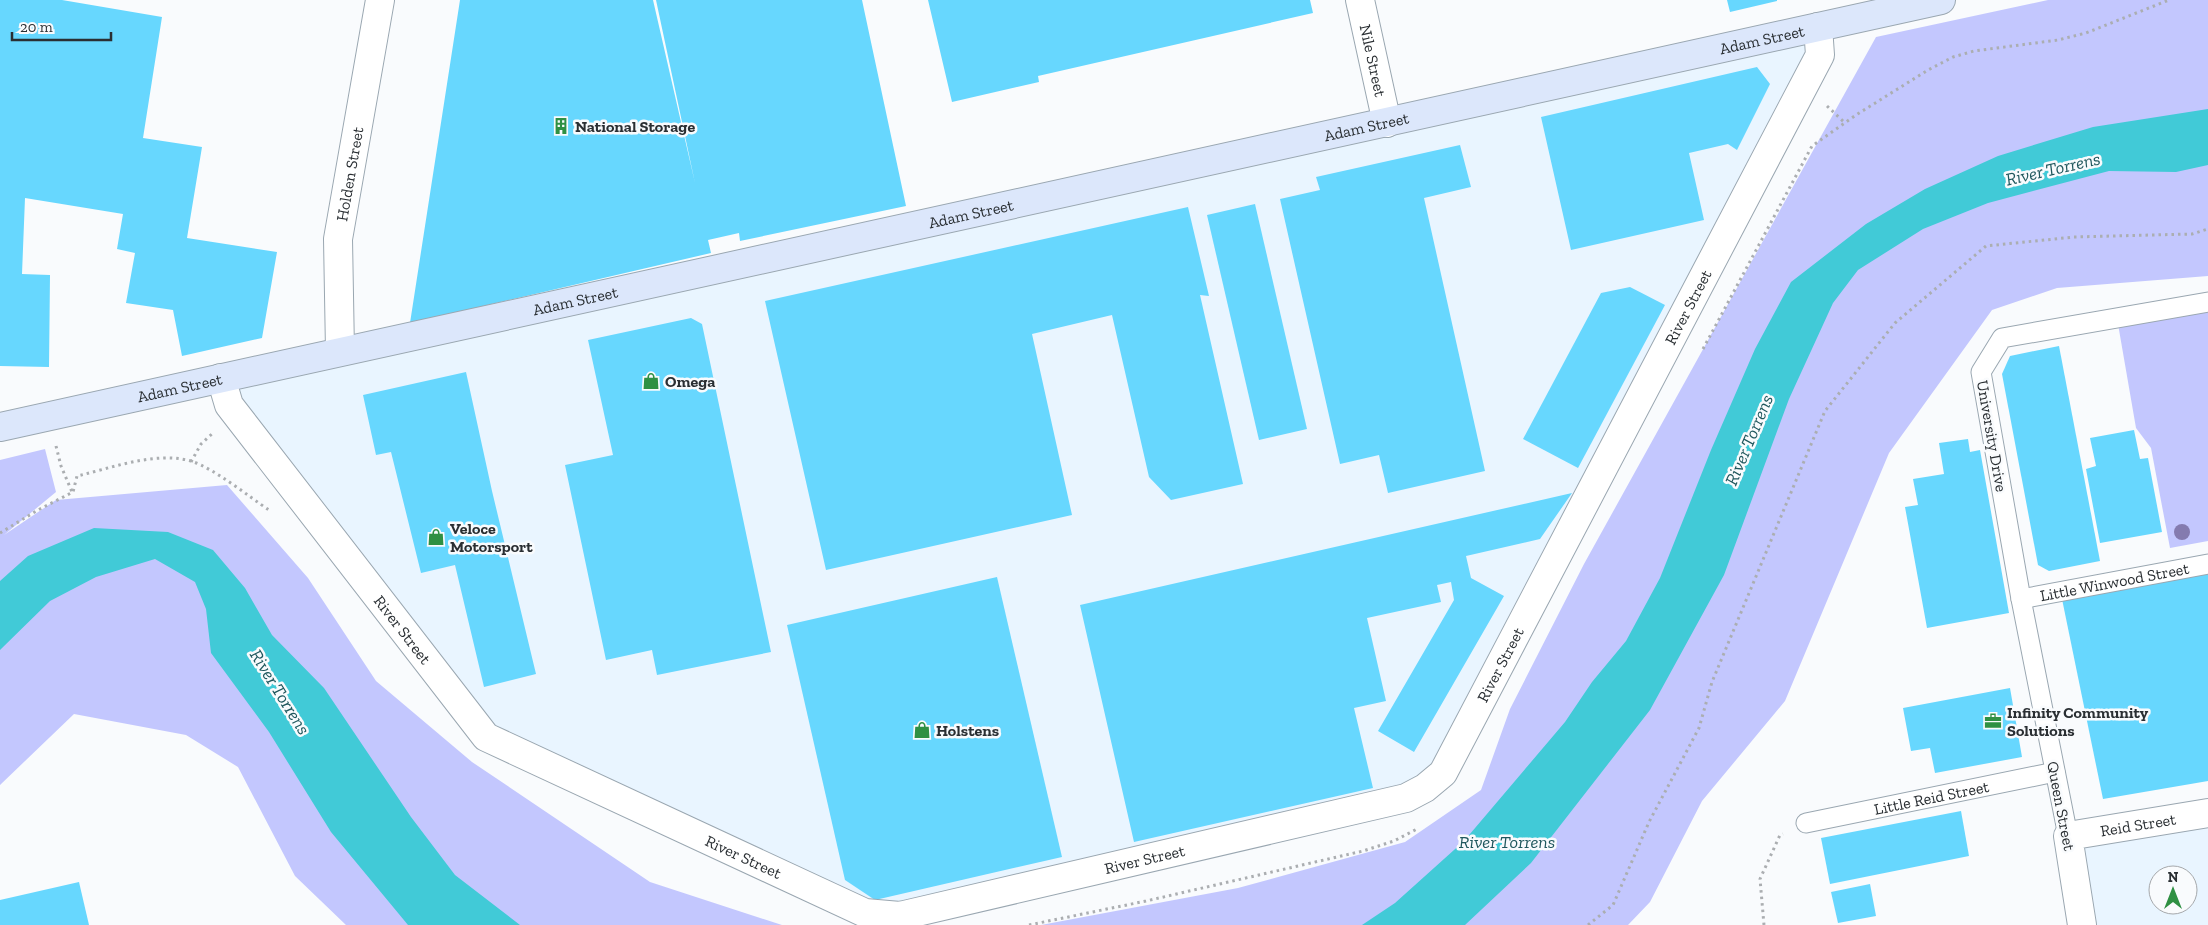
<svg xmlns="http://www.w3.org/2000/svg" width="2208" height="925" font-family="'Zilla Slab',serif">
<style>
.built{fill:#e9f5ff;fill-rule:evenodd}
.green{fill:#c3c7fe}
.water{fill:#41cad7}
.building{fill:#67d7fe}
.lines{fill:none;stroke-linecap:round;stroke-linejoin:round}
.service-casing{stroke:#9aa7b1;stroke-width:21}
.minor-casing{stroke:#9aa7b1;stroke-width:30}
.tertiary-casing{stroke:#9aa7b1;stroke-width:30}
.secondary-casing{stroke:#9aa7b1;stroke-width:30}
.path{stroke:#abaeb1;stroke-width:3;stroke-dasharray:2.5 4;stroke-linecap:butt}
.service{stroke:#fff;stroke-width:19}
.minor{stroke:#fff;stroke-width:28}
.tertiary{stroke:#fff;stroke-width:28}
.secondary{stroke:#dce7fb;stroke-width:28}
.tree{fill:#847baf}
.labels{text-anchor:middle;dominant-baseline:central;stroke-width:5;stroke-linejoin:round;paint-order:stroke}
.street-label{font-size:16px;fill:#2a2f33;stroke:#f9fbfd}
.poi-label{font-size:16px;font-weight:bold;fill:#2a2f33;stroke:#f9fbfd;text-anchor:start}
.water-label{font-size:18px;font-style:italic;fill:#1f575d;stroke:#f9fbfd}
</style>
<rect width="100%" height="100%" fill="#f9fbfd"/>
<!-- built -->
<g class="built">
<path d="M1818 27 1820 55 1425 788 900 916 486 737 221 378Z"/>
<path d="M2208 813V925H2082L2068 836ZM2158 875H2188V905H2158Z"/>
</g>
<!-- green -->
<g class="green">
<path d="M2048 0H2208V276L2057 288 1992 310 1889 453 1785 701 1702 801 1650 902 1628 925H1041L1238 888 1405 842 1481 790 1510 709 1584 564 1876 37Z"/>
<path d="M2208 309V541L2170 548 2151 448 2136 428 2118 324Z"/>
<path d="M45 449 56 492 4 535 56 500 227 485 308 578 376 681 472 762 650 882 782 925H346L295 876 238 767 186 735 74 714 0 785V460Z"/>
</g>
<!-- water -->
<g class="water">
<path d="M2208 109V165L2176 172 2109 171 1988 203 1923 229 1858 270 1833 303 1789 399 1724 575 1650 710 1531 863 1465 925H1362L1395 903 1464 841 1565 722 1592 682 1626 641 1660 578 1711 450 1755 349 1791 282 1866 224 1925 189 1998 156 2093 127Z"/>
<path d="M94 528 168 532 213 550 245 588 272 635 324 688 411 817 455 875 520 925H408L331 832 269 732 211 653 206 609 195 582 155 559 96 577 50 601 0 650V581L28 556Z"/>
</g>
<!-- building -->
<g class="building">
<path d="M0 0H62L162 17 143 138 202 147 187 238 277 252 262 338 182 356 173 310 126 303 135 253 117 249 123 214 25 198 22 274 50 275 49 367 0 366Z"/>
<path d="M460 0H653L695 183 656 0H862L906 206 740 241 739 233 708 240 711 253 410 323Z"/>
<path d="M928 0H1310L1313 13 1038 76 1039 82 952 102Z"/>
<path d="M1727 0H1777V1L1730 12Z"/>
<path d="M1757 67 1770 84 1737 150 1728 144 1689 153 1704 220 1571 250 1541 117Z"/>
<path d="M1460 145 1471 187 1424 198 1485 471 1388 493 1379 455 1340 464 1280 199 1320 190 1316 177Z"/>
<path d="M1255 204 1307 429 1259 440 1207 215Z"/>
<path d="M1188 207 1209 296 1200 295 1243 484 1171 500 1149 477 1112 315 1032 334 1072 515 826 570 765 301Z"/>
<path d="M1630 287 1665 305 1578 468 1523 439 1601 293Z"/>
<path d="M691 318 702 324 771 652 657 675 652 650 606 660 565 465 613 455 588 340Z"/>
<path d="M2059 346 2100 561 2049 571 2038 565 2002 374 2010 356Z"/>
<path d="M466 372 492 491 536 674 484 687 455 565 421 573 391 452 376 455 363 395Z"/>
<path d="M2134 430 2140 459 2148 458 2162 532 2100 543 2086 469 2096 466 2090 438Z"/>
<path d="M1968 439 1970 452 1980 450 2009 613 1927 628 1905 507 1918 505 1913 479 1944 474 1939 443Z"/>
<path d="M1572 493 1540 539 1466 556 1471 578 1504 596 1414 752 1378 731 1454 600 1451 582 1437 585 1441 602 1367 618 1386 701 1354 708 1373 788 1134 842 1080 605Z"/>
<path d="M2208 570V781L2103 799 2062 599Z"/>
<path d="M997 577 1062 857 875 900 845 880 787 625Z"/>
<path d="M2010 688 2022 757 1935 773 1930 748 1911 751 1903 708Z"/>
<path d="M1961 811 1969 856 1830 884 1821 838Z"/>
<path d="M79 882 89 925H0V900Z"/>
<path d="M1870 884 1876 916 1838 923 1831 892Z"/>
</g>
<g class="lines">
<!-- service casing -->
<g class="service-casing">
<g id="service">
<path id="s1" d="M2021 599 2208 564"/>
<path id="s2" d="M1806 823 2055 772"/>
<path d="M2068 836 2021 599 1981 372 2002 338 2208 302"/>
</g>
</g>
<!-- minor casing -->
<g class="minor-casing">
<g id="minor">
<path id="s3" d="M1360 0 1387 123"/>
<path id="s4" d="M340 351 338 239 380 0"/>
<path id="s5" d="M2082 925 2068 836 2208 813"/>
</g>
</g>
<!-- tertiary casing -->
<g class="tertiary-casing">
<g id="tertiary">
<path id="s6" d="M221 378 229 405 486 737 865 913 900 916 1406 798 1425 788 1443 773 1820 55 1818 27"/>
</g>
</g>
<!-- secondary casing -->
<g class="secondary-casing">
<g id="secondary">
<path id="s7" d="M0 427 1941 0"/>
</g>
</g>
<!-- path -->
<g class="path">
<path d="M1827 106 1845 123"/>
<path d="M1703 349 1812 146 1856 115 1928 70 1953 57 1974 51 2058 40 2086 33 2169 0"/>
<path d="M56 446 61 466 72 492"/>
<path d="M191 462 201 444 213 433"/>
<path d="M0 533 38 510 73 492 77 476C112 468 155 451 191 461 215 469 248 496 269 510"/>
<path d="M1029 925 1146 901 1363 851 1394 841 1419 828"/>
<path d="M1588 925 1613 905 1649 822 1699 728 1712 682 1825 411 1895 323 1986 246 2074 237 2192 234 2208 229"/>
<path d="M1764 925 1760 879 1780 835 1783 834"/>
</g>
<!-- service -->
<use href="#service" class="service"/>
<!-- minor -->
<use href="#minor" class="minor"/>
<!-- tertiary -->
<use href="#tertiary" class="tertiary"/>
<!-- secondary -->
<use href="#secondary" class="secondary"/>
</g>
<!-- trees -->
<circle class="tree" cx="2182" cy="532" r="8"/>
<!-- icons -->
<defs>
<g id="building-bare" transform="scale(1.35)"><path d="M-4-6H4V6H1V3H-1V6H-4ZM-2.5-4.3h1.7v1.8h-1.7ZM.8-4.3h1.7v1.8H.8ZM-2.5-1h1.7V.8h-1.7ZM.8-1h1.7V.8H.8Z" fill="#2f9043" stroke="#f9fbfd" stroke-width="2.5" paint-order="stroke"/></g>
<g id="shop-bare" transform="scale(1.35)"><path d="M-5-2.5h2.3a2.7 3.5 0 0 1 5.4 0H5L5.5 6h-11ZM-1.5-2.5h3a1.5 2.3 0 0 0-3 0Z" fill="#2f9043" stroke="#f9fbfd" stroke-width="2.5" paint-order="stroke"/></g>
<g id="office-bare" transform="scale(1.35)"><path d="M-6-3h4V-5.5h4V-3h4V5H-6ZM-1-4.5V-3h2v-1.5ZM-6 0V1H6V0Z" fill="#2f9043" stroke="#f9fbfd" stroke-width="2.5" paint-order="stroke"/></g>
</defs>
<g fill-rule="evenodd">
<use href="#building-bare" x="561" y="126"/>
<use href="#shop-bare" x="651" y="381"/>
<use href="#shop-bare" x="436" y="537"/>
<use href="#office-bare" x="1993" y="721"/>
<use href="#shop-bare" x="922" y="730"/>
</g>
<g class="labels">
<!-- street labels -->
<g class="street-label">
<text stroke="none"><textPath href="#s7" startOffset="1804">Adam Street</textPath></text>
<text stroke="none"><textPath href="#s3" startOffset="62">Nile Street</textPath></text>
<text stroke="none"><textPath href="#s7" startOffset="1399">Adam Street</textPath></text>
<text stroke="none"><textPath href="#s4" startOffset="178">Holden Street</textPath></text>
<text stroke="none"><textPath href="#s7" startOffset="994">Adam Street</textPath></text>
<text stroke="none"><textPath href="#s7" startOffset="589">Adam Street</textPath></text>
<text stroke="none"><textPath href="#s6" startOffset="1992">River Street</textPath></text>
<text stroke="none"><textPath href="#s7" startOffset="184">Adam Street</textPath></text>
<text transform="translate(1992 436) rotate(80)">University Drive</text>
<text stroke="none"><textPath href="#s1" startOffset="95">Little Winwood Street</textPath></text>
<text stroke="none"><textPath href="#s6" startOffset="312">River Street</textPath></text>
<text stroke="none"><textPath href="#s6" startOffset="1588">River Street</textPath></text>
<text stroke="none"><textPath href="#s2" startOffset="128">Little Reid Street</textPath></text>
<text transform="translate(2061 806) rotate(79)">Queen Street</text>
<text stroke="none"><textPath href="#s5" startOffset="161">Reid Street</textPath></text>
<text stroke="none"><textPath href="#s6" startOffset="732">River Street</textPath></text>
<text stroke="none"><textPath href="#s6" startOffset="1152">River Street</textPath></text>
</g>
<!-- poi labels -->
<g class="poi-label">
<text x="575" y="126">National Storage</text>
<text x="665" y="381">Omega</text>
<text x="450" y="528">Veloce<tspan x="450" dy="18">Motorsport</tspan></text>
<text x="2007" y="712">Infinity Community<tspan x="2007" dy="18">Solutions</tspan></text>
<text x="936" y="730">Holstens</text>
</g>
<!-- water labels -->
<g class="water-label">
<text transform="translate(2053 169) rotate(-13)">River Torrens</text>
<text transform="translate(1749 440) rotate(-67)">River Torrens</text>
<text transform="translate(280 692) rotate(58)">River Torrens</text>
<text x="1507" y="842">River Torrens</text>
</g>
</g>
<!-- north arrow -->
<g transform="translate(2173 890)"><circle r="24" fill="#f9fbfd" stroke="#a6a9ac"/>
<path d="M0-4L9 19L0 12L-9 19Z" fill="#2f9043"/>
<text y="-8" font-size="14" font-weight="bold" text-anchor="middle" fill="#2a2f33">N</text>
</g>
<!-- scale -->
<path d="M12 32v8h99v-8" fill="none" stroke="#2a2f33" stroke-width="2.5"/>
<text x="20" y="32" font-size="15" fill="#2a2f33" stroke="#f9fbfd" stroke-width="4" paint-order="stroke">20 m</text>
</svg>
